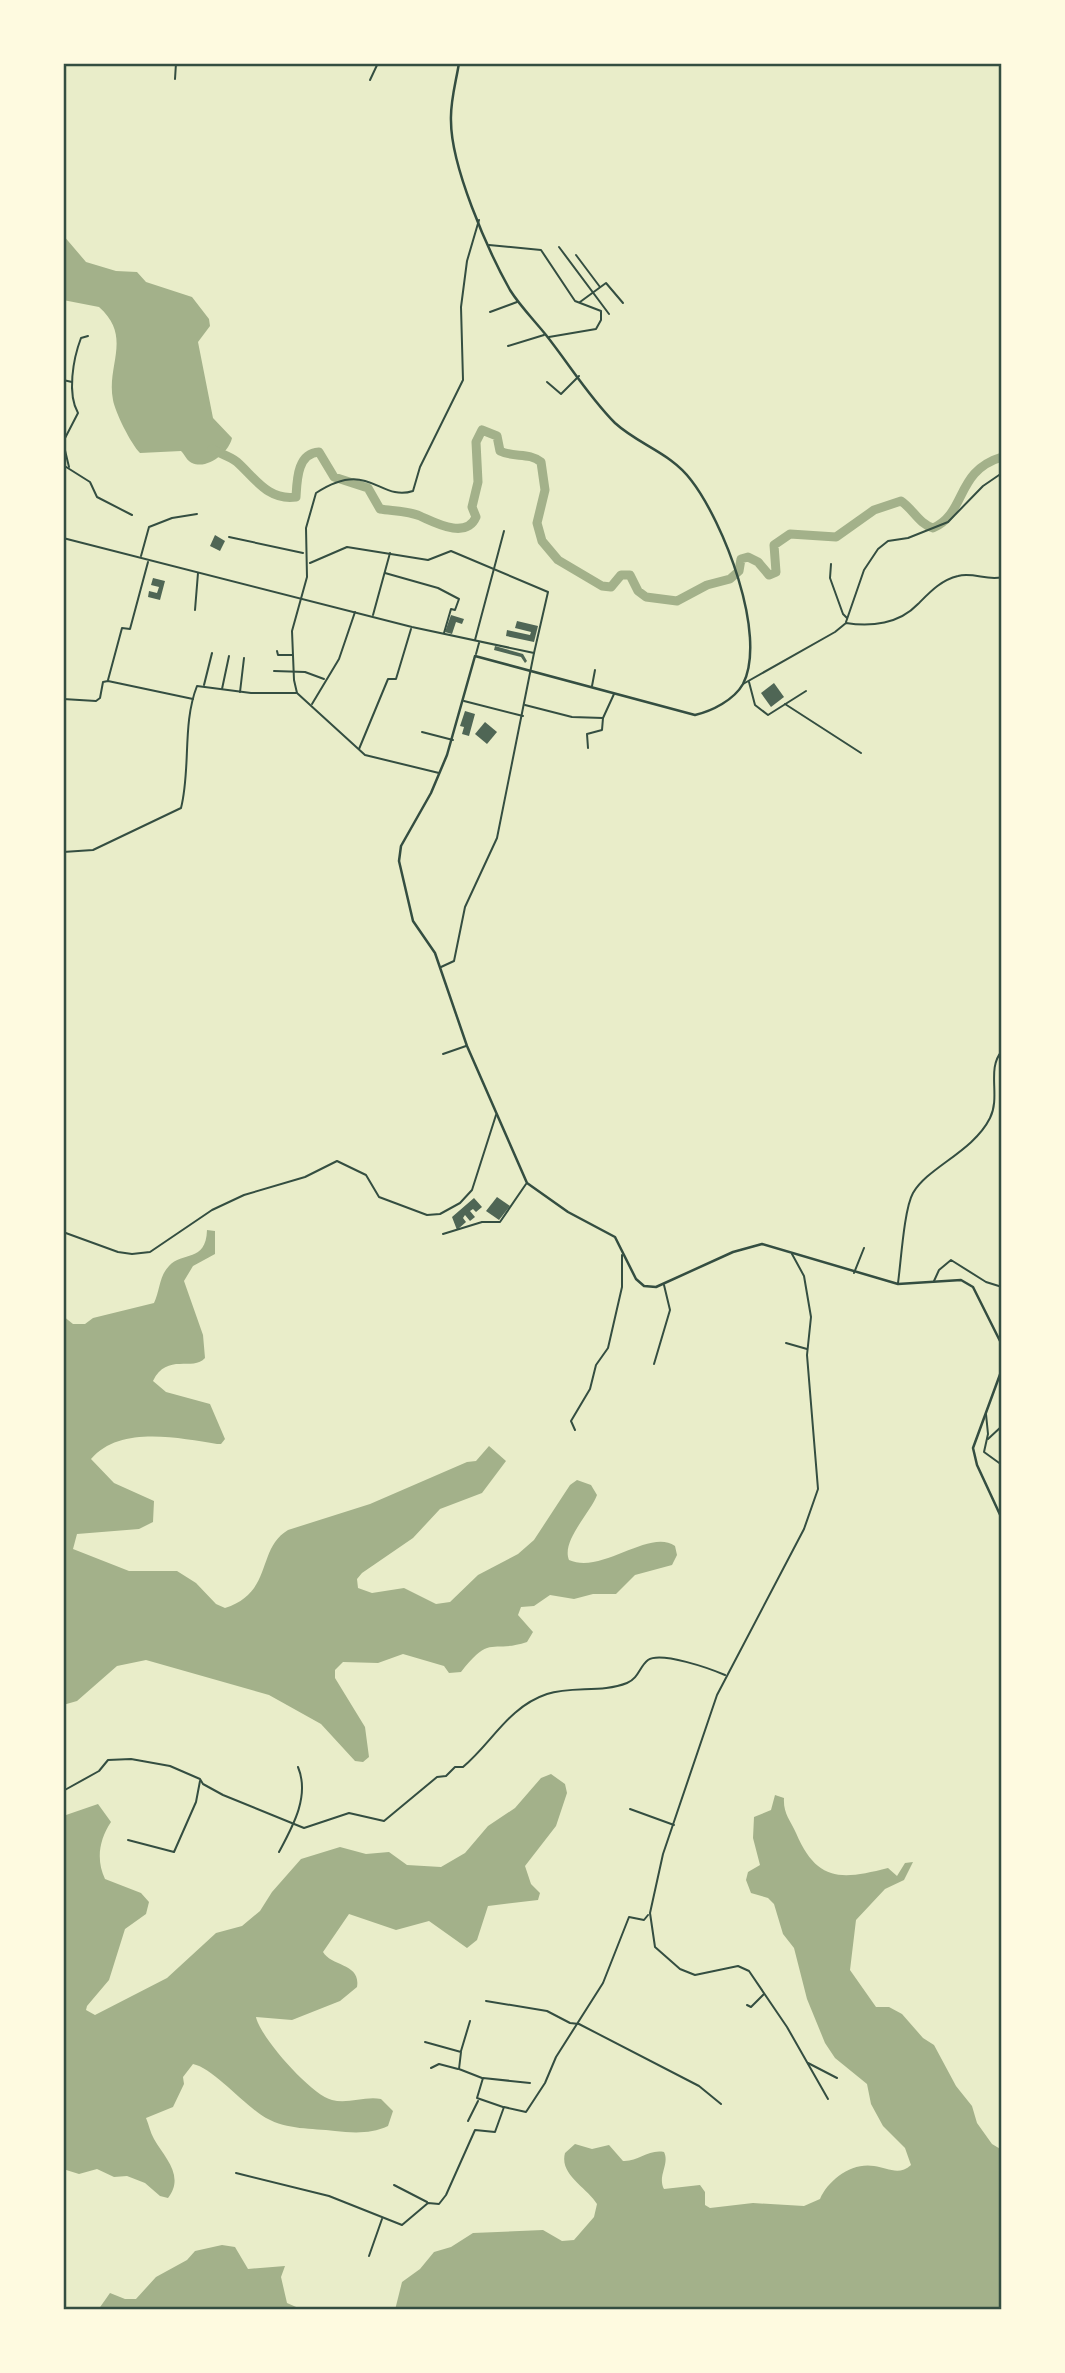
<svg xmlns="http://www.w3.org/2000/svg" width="1065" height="2373" font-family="'Roboto Condensed',sans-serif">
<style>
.water{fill:#a3b18a}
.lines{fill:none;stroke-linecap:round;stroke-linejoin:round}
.river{stroke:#a3b18a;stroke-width:9}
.building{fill:#4f6655}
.pedestrian{stroke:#344e41;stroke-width:2}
.minor{stroke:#344e41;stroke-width:2}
.secondary{stroke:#344e41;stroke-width:2.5}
.neatline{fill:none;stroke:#344e41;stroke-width:2.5}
</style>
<rect width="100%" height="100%" fill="#e9edc9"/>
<!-- water -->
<g class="water">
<path d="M63 235 86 262 116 271 137 272 146 282 192 297 209 319 210 326 198 342 213 418 232 438C229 452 208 470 192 463 187 461 185 455 181 451L140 453C131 444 115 412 113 400 106 365 133 337 99 307L63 300Z"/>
<path d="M207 1230 215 1231V1254L193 1266 184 1281 203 1335 205 1358C193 1372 167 1352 153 1381L166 1392 210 1404 225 1439 221 1444H217C179 1438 120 1425 91 1459L114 1483 154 1501 153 1522 139 1529 77 1534 73 1549 129 1571H177L196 1583 216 1604 225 1608C274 1592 256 1549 288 1530L370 1504 467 1462 476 1461 489 1446 506 1461 482 1493 440 1509 413 1538 362 1573 357 1579 358 1588 372 1593 404 1588 436 1604 450 1602 478 1575 518 1554 534 1540 570 1485 577 1480 591 1485 597 1495C591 1512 561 1541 569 1560 602 1575 649 1528 675 1546L677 1555 672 1565 635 1575 616 1594H593L574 1599 550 1595 534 1606 521 1607 518 1615 533 1632 527 1642C491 1654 491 1633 461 1672L449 1673 444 1666 403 1654 378 1663 343 1662 335 1670V1678L365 1727 369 1757 363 1762 355 1761 321 1724 269 1695 146 1660 117 1666 77 1701 63 1705V1316L73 1324H85L93 1318 154 1303C160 1291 159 1276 169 1266 182 1251 206 1263 207 1230Z"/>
<path d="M551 1774 565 1784 567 1793 556 1826 525 1866 531 1884 540 1893 538 1900 488 1906 477 1940 467 1948 429 1921 396 1930 349 1914 323 1952C332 1967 361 1963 357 1987L340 2001 292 2020 256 2017C260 2037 311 2095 332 2100 348 2104 365 2096 381 2099L393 2111 388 2126C371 2134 353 2133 335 2131 311 2128 288 2130 266 2118 245 2106 213 2068 193 2064L183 2077 184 2084 173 2107 146 2118C149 2125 150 2132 154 2139 165 2158 185 2176 168 2198L160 2196 145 2183 127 2176 114 2177 97 2169 79 2174 63 2169V1819L66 1815 98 1804 111 1822C99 1840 96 1860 105 1879L141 1893 149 1902 146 1914 125 1929 109 1980 87 2006 86 2010 95 2015 167 1978 216 1933 242 1926 260 1911 272 1892 301 1859 340 1847 366 1854 389 1852 407 1865 441 1867 465 1853 488 1826 515 1808 541 1778Z"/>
<path d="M775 1795 784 1798C783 1813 790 1820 796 1833 817 1882 841 1880 888 1868L897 1876 905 1863 913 1862 904 1880 885 1889 856 1920 850 1970 876 2007H889L902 2014 923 2038 934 2045 956 2086 972 2106 977 2123 992 2144 1002 2150V2310H395L402 2282 420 2269 434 2252 451 2247 473 2233 543 2230 562 2241 574 2240 594 2217 597 2204C588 2188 559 2175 565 2153L575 2144 592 2149 609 2145 623 2161C638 2162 648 2149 664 2152 670 2164 657 2176 664 2189L700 2185 705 2192V2205L710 2208 753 2203 804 2206 820 2199C828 2180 852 2162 874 2166 888 2168 899 2176 911 2165L905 2148 883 2126 871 2104 867 2084 835 2058 825 2043 807 1999 794 1948 783 1934 774 1904 768 1898 751 1893 746 1880 748 1872 760 1865 753 1838 754 1817 771 1810Z"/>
<path d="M222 2245 235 2247 248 2269 285 2266 281 2277 287 2303 303 2310H98L110 2293 125 2299H136L156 2277 187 2260 195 2251Z"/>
</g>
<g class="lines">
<!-- river -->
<path class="river" d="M212 449C220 454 230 456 237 462 255 478 268 501 296 497 297 481 297 453 319 452L334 477 368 488 380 509C392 511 409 511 420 516 434 522 466 540 476 517L472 507 478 482 476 442 482 430 497 436 500 451C514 458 529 452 541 462L545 490 537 523 542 541 558 560 602 586 611 587 621 575H630L638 591 646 597 677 601 707 585 730 579 739 571 741 559 748 557 758 562 769 575 776 572 774 545 790 534 836 537 874 510 901 501C913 509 919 524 933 528 967 513 955 471 1002 457"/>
</g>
<!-- building -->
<g class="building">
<path d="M215 535 225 541 220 551 210 546Z"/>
<path d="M153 578 165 581 160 600 148 597 149 591 157 593 159 587 151 585Z"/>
<path d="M451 615 464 619 462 624 456 622 452 634 445 632Z"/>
<path d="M517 621 538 626 534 642 506 636 507 630 530 635 531 632 515 628Z"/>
<path d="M495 646 523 654 527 661 525 663 521 657 494 650Z"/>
<path d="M774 683 784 697 771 707 761 693Z"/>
<path d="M465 711 475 714 469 736 462 734 464 727 460 726Z"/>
<path d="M485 722 497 732 487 744 475 734Z"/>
<path d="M497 1197 510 1206 499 1220 486 1211Z"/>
<path d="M474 1198 482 1207 476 1212 473 1209 470 1211 475 1217 470 1221 465 1215 463 1218 466 1222 457 1230 452 1217Z"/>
</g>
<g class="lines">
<!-- pedestrian -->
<path class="pedestrian" d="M464 701 523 716"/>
<!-- minor -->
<g class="minor">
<path d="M175 79 176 63"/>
<path d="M370 80 378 63"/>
<path d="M489 245 541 250 575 301 601 311V320L596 329 549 337"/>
<path d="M559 247 609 314"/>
<path d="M576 255 600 287"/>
<path d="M580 302 606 283 623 303"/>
<path d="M490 312 517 302"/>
<path d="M508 346 544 335"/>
<path d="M63 380 72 382"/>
<path d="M547 382 561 394 579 376"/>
<path d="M63 465 90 482 97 497 132 515"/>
<path d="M69 467 63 442 78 413C67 394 73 359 81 338L88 336"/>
<path d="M229 537 303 553"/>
<path d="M63 538 412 627 534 653 497 838 465 907 454 961 441 967"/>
<path d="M141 556 149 527 172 518 197 514"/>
<path d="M310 563 347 547 428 560 451 551 548 592 534 653"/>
<path d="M831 564 830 578 843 614 847 618"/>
<path d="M385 573 438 588 459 599 455 610 451 609 444 633"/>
<path d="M195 610 198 573"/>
<path d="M373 615 390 553"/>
<path d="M846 622 864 570 878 549 888 541 908 538 948 522 983 486 1002 473"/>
<path d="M475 640 504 531"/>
<path d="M277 651 278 655H292"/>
<path d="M476 654 479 643"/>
<path d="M274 671 305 672 324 679"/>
<path d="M108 680 122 628 130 629 148 562"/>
<path d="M749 682 755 705 768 715 806 691"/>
<path d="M743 684 835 632 846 623C871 627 899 624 918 604 930 592 941 580 958 576 973 572 988 581 1002 577"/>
<path d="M204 685 212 653"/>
<path d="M592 686 595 670"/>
<path d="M222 689 229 656"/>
<path d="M240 692 244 658"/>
<path d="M63 699 96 701 100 698 103 682 108 681 193 699"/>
<path d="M312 704 339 659 355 612"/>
<path d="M785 704 861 753"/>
<path d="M525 705 572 717 603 718"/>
<path d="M422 732 453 740"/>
<path d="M588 748 587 734 602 730 603 718 614 694"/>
<path d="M359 749 388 679H396L411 629"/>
<path d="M439 773 365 755 297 693 294 680 292 631 307 577 306 528 316 493C369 458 379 502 413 491L420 467 463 380 461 307 467 261 479 220"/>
<path d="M63 852 93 850 181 808C191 769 182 724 197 686L251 693H296"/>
<path d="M443 1054 466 1046"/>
<path d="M63 1232 118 1252 132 1254 150 1252 212 1210 244 1195 305 1177 337 1161 366 1175 379 1197 427 1215 440 1214 460 1203 472 1190 496 1115"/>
<path d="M443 1234 482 1222H500L526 1184"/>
<path d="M792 1254 804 1276 811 1317 807 1355 818 1489 804 1529 717 1695 663 1854 650 1913 655 1947 680 1969 695 1975 738 1966 749 1971 787 2027 828 2099"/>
<path d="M854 1273 864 1248"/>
<path d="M934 1281 939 1270 951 1260 986 1282 1002 1287"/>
<path d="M898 1283C901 1262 904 1209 913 1193 928 1167 973 1152 990 1118 1001 1096 986 1069 1002 1051"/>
<path d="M786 1343 807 1349"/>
<path d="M654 1364 670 1310 664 1285"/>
<path d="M986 1414 988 1434 984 1452 1002 1465"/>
<path d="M575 1430 571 1421 590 1389 596 1365 608 1348 622 1287V1255"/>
<path d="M988 1439 1002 1426"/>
<path d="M63 1791 99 1771 108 1760 131 1759 170 1766 200 1779 203 1784 223 1795 304 1828 349 1813 384 1821 437 1777 446 1776 455 1767H463C492 1743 508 1707 547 1694 572 1686 602 1693 627 1683 639 1678 639 1667 648 1660 661 1651 711 1669 725 1675"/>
<path d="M630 1809 674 1825"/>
<path d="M128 1840 174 1852 196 1802 200 1781"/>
<path d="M279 1852C293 1826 310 1796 298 1767"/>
<path d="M486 2001 547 2011 570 2023 579 2024 699 2086 721 2104"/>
<path d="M747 2005 751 2007 764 1994"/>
<path d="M425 2042 461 2052 459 2069 482 2078"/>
<path d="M461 2051 470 2021"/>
<path d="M808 2063 837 2078"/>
<path d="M431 2068 439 2064 458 2069"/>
<path d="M503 2107 477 2098 483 2078 530 2083"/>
<path d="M468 2121 478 2101"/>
<path d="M236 2173 329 2196 402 2225 428 2203 439 2204 446 2195 475 2130 495 2132 504 2107 526 2112 545 2083 556 2057 603 1983 629 1917 644 1920 648 1915"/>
<path d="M394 2185 427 2202"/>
<path d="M369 2256 382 2219"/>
</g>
<!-- secondary -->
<g class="secondary">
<path d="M459 63C456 82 450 102 451 121 451 166 487 249 510 290 520 306 534 320 546 335 569 364 589 397 615 423 639 445 671 453 691 480 723 521 768 635 743 684 734 700 712 711 695 715L475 656 447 755 431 793 401 846 399 861 413 921 435 953 467 1046 527 1183 568 1212 615 1237 636 1279 644 1286 656 1287 733 1252 762 1244 898 1284 961 1280 973 1287 1002 1345"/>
<path d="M1002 1369 973 1448 977 1465 1002 1519"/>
</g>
</g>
<!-- border -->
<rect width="1065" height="2373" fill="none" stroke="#fefae0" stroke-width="130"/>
<rect x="65" y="65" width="935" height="2243" class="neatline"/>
</svg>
